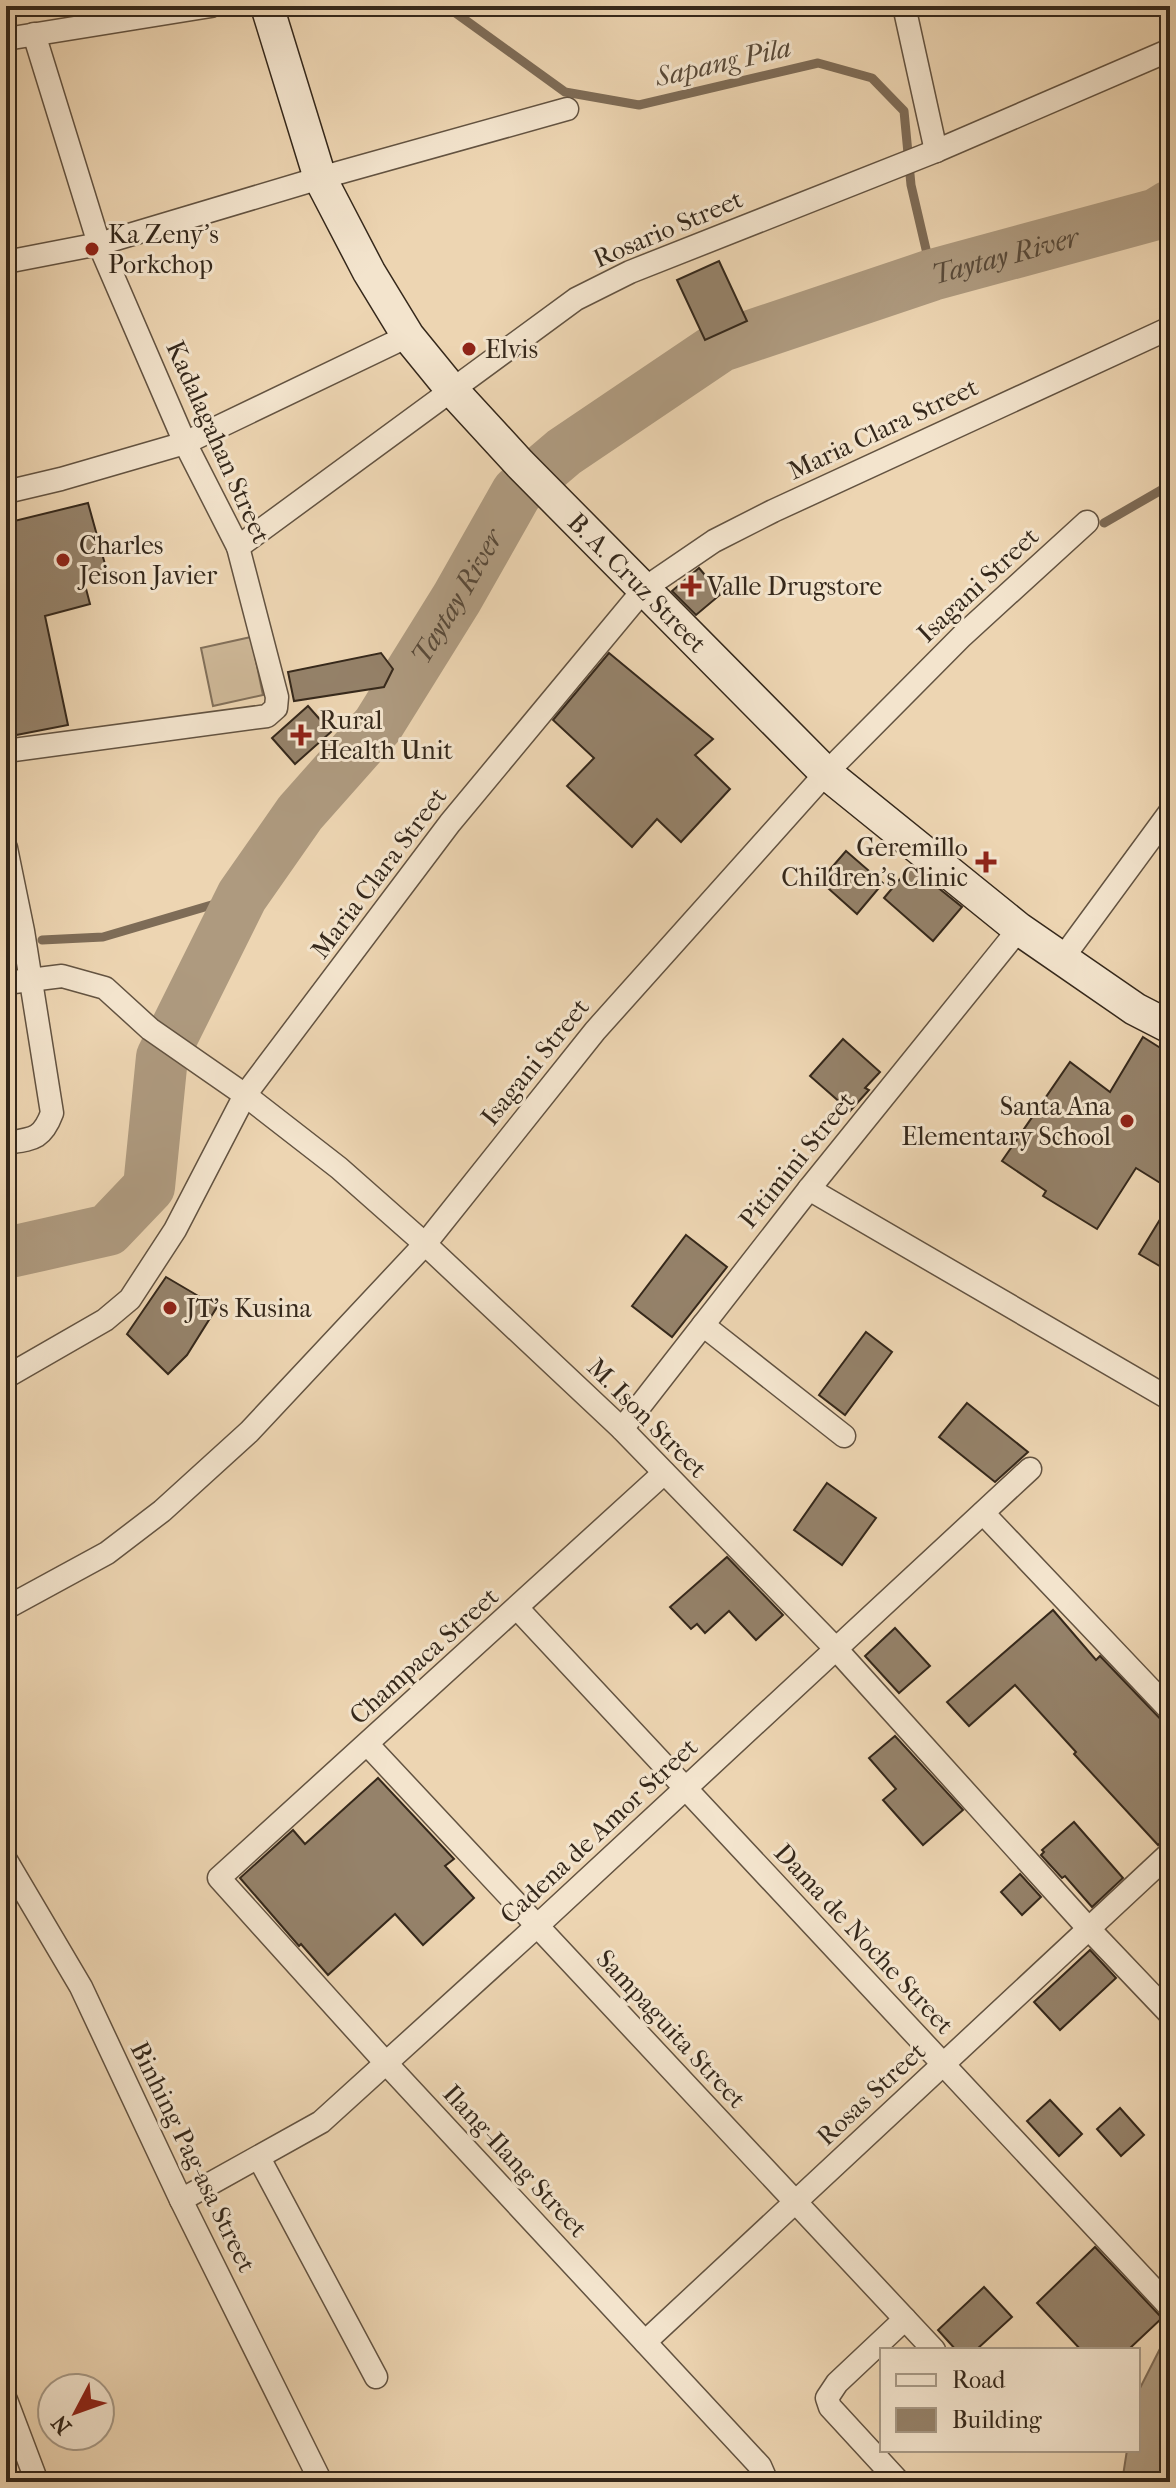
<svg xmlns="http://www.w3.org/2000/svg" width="1176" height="2488" font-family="'IM FELL French Canon',serif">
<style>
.green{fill:#ceb898;stroke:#82705a;stroke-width:2}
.water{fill:#ae9a7f;stroke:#7e6c57;stroke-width:2}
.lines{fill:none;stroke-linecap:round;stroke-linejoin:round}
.stream{stroke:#7e6c57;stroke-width:9}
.river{stroke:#ae9a7f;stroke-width:52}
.building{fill:#95826a;stroke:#35281b;stroke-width:2}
.street-casing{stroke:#635341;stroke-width:25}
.secondary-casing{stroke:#35281b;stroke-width:35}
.street{stroke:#f3e4cd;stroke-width:22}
.secondary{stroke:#f3e4cd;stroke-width:32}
.poi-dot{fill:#8f2418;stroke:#f3e4cd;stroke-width:3}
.labels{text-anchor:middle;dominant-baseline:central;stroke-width:6;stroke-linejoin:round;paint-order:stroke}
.street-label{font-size:26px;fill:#35281b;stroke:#f3e4cd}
.poi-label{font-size:26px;fill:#35281b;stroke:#f3e4cd;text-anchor:start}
.water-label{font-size:28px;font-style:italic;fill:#594a39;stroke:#f3e4cd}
</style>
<rect width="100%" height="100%" fill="#edd5b2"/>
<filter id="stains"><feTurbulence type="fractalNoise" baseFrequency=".0025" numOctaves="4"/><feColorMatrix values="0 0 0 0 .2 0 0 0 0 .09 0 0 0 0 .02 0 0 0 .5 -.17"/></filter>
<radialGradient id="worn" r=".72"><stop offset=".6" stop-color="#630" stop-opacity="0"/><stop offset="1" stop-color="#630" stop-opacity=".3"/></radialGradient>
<!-- green -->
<path class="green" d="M251 637 263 695 213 706 201 648Z"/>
<!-- water -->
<path class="water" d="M1170 2329V2482H1122L1127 2450H1138V2392Z"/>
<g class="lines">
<!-- stream -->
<g class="stream">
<path d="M446 6 565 92 639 105 818 63 872 78 904 111 911 185 932 275"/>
<path d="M1104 523 1170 485"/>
<path d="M42 940 103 937 242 896"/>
<path d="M6 943 8 942"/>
</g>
<!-- river -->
<path class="river" id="s1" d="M6 1253 108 1230 149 1187 162 1057 242 896 300 813 378 725 457 598 517 492 564 452 721 346 932 275 1157 214 1170 206"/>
</g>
<!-- building -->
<g class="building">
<path d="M719 261 747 321 705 340 677 280Z"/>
<path d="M88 503 108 575 84 581 90 604 45 616 68 725 6 737V523Z"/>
<path d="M699 568 721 594 696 615 672 591Z"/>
<path d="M381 653 393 669 384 687 294 701 288 672Z"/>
<path d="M609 653 713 739 695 755 730 789 681 842 657 819 632 847 567 786 594 758 553 720Z"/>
<path d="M308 706 331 732 295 764 272 738Z"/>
<path d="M846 851 883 883 857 914 820 881Z"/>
<path d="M911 866 962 907 933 941 884 898Z"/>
<path d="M1143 1037 1170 1054V1189L1136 1168 1097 1229 1043 1196 1046 1191 1002 1161 1070 1062 1110 1092Z"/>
<path d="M843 1039 880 1072 865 1088 869 1090 850 1111 810 1076Z"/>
<path d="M1170 1203V1272L1139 1254Z"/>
<path d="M686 1235 727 1267 672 1337 632 1306Z"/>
<path d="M166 1277 217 1307 187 1355 168 1374 127 1334Z"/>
<path d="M866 1332 892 1352 845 1415 819 1395Z"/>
<path d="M967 1403 1028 1452 995 1482 939 1437Z"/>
<path d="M827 1483 876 1518 842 1565 794 1530Z"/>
<path d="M727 1557 783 1615 756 1640 729 1611 705 1633 697 1624 691 1629 670 1607Z"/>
<path d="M1053 1610 1096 1660 1100 1656 1170 1729V1834L1158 1845 1074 1754 1076 1752 1015 1685 969 1726 947 1702Z"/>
<path d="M895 1628 930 1666 899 1693 865 1656Z"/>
<path d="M895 1736 963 1810 923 1845 883 1800 896 1789 869 1758Z"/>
<path d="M378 1778 454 1859 445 1866 474 1898 423 1945 395 1914 328 1975 301 1944 299 1946 240 1878 293 1830 305 1844Z"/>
<path d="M1074 1822 1123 1878 1092 1907 1065 1876 1062 1878 1041 1855 1044 1852 1042 1850Z"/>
<path d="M1020 1874 1041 1897 1022 1915 1001 1892Z"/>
<path d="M1090 1950 1116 1978 1060 2030 1034 2002Z"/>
<path d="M1050 2100 1082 2134 1059 2156 1027 2121Z"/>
<path d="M1120 2108 1144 2135 1121 2156 1097 2129Z"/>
<path d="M1095 2247 1162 2318 1128 2350H1081L1037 2303Z"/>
<path d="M984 2287 1012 2317 976 2350H956L938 2330Z"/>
</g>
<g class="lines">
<!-- street casing -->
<g class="street-casing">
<g id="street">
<path d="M904 6 936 151"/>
<path d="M6 39 211 6"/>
<path d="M6 262 99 244 320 178 567 109"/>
<path d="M6 492 61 479 185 443 408 336"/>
<path d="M238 547 576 299 630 272 936 151 1170 50"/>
<path d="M6 751 267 716 276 708 277 697 238 547 185 443 99 244 34 34"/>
<path d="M6 848 23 931 52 1113C42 1140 32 1139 6 1143"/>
<path d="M1062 959 1170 812"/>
<path d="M6 983 62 976 105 988 150 1029 245 1095 339 1168 425 1244 622 1429 837 1650 1088 1928 1170 2014"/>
<path d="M809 1189 1170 1399"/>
<path d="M703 1325 844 1436"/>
<path d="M6 1377 105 1320 130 1299 175 1230 245 1095 450 823 645 588 714 541 773 511 1170 328"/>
<path d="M622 1429 809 1189 1019 929"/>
<path d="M664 1473 219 1878 385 2062 760 2466 767 2482"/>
<path d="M983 1513 1170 1710"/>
<path d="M6 1608 107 1553 162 1511 249 1432 425 1244 595 1031 826 773 962 636 1087 522"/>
<path d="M518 1609 1170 2307"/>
<path d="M368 1745 934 2350"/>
<path d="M6 1860 81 1987 181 2200 321 2482"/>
<path d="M259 2158 376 2377"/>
<path d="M181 2200 321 2122 537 1926 1030 1469"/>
<path d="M645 2342 1170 1853"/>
<path d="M6 2400 37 2482"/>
<path d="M899 2482 830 2407 827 2398 837 2383 905 2319"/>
</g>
</g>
<!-- secondary casing -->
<g class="secondary-casing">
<g id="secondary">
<path id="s2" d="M267 6 320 178 369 272 408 336 452 390 520 464 826 773 1019 929 1135 1009 1170 1027"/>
</g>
</g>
<!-- street -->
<use href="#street" class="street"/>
<!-- secondary -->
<use href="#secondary" class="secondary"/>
</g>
<!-- markers -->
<g class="poi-dot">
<circle cx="92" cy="249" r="8"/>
<circle cx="469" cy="349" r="8"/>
<circle cx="63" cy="560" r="8"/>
<path d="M687 574h8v8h8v8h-8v8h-8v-8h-8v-8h8z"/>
<path d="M297 723h8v8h8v8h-8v8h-8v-8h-8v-8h8z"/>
<path d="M982 850h8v8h8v8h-8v8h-8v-8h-8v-8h8z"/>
<circle cx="1127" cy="1121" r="8"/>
<circle cx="170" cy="1308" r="8"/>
</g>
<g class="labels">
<!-- street labels -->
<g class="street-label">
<text transform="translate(668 229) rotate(-23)">Rosario Street</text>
<text transform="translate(883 429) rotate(-25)">Maria Clara Street</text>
<text transform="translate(218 442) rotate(66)">Kadalagahan Street</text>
<text stroke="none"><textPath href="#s2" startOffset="698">B. A. Cruz Street</textPath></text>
<text transform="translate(978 585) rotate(-43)">Isagani Street</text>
<text transform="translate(379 873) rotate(-53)">Maria Clara Street</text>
<text transform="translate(535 1062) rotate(-51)">Isagani Street</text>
<text transform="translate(797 1160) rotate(-51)">Pitimini Street</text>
<text transform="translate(647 1418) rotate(45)">M. Ison Street</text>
<text transform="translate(424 1656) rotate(-42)">Champaca Street</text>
<text transform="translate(599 1831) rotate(-43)">Cadena de Amor Street</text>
<text transform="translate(864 1939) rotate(47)">Dama de Noche Street</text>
<text transform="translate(671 2029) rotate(47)">Sampaguita Street</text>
<text transform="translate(871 2094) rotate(-43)">Rosas Street</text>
<text transform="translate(193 2157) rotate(64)">Binhing Pag-asa Street</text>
<text transform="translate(515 2161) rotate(47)">Ilang-Ilang Street</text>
</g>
<!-- poi labels -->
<g class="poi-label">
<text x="108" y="234">Ka Zeny's<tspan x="108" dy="30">Porkchop</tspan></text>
<text x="485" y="349">Elvis</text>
<text x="79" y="545">Charles<tspan x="79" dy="30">Jeison Javier</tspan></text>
<text x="707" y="586">Valle Drugstore</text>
<text x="319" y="720">Rural<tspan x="319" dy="30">Health Unit</tspan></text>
<text x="968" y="847" text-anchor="end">Geremillo<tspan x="968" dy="30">Children's Clinic</tspan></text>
<text x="1111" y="1106" text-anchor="end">Santa Ana<tspan x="1111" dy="30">Elementary School</tspan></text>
<text x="186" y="1308">JT's Kusina</text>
</g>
<!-- water labels -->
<g class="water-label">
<text transform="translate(723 62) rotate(-13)">Sapang Pila</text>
<text stroke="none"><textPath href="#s1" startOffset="1514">Taytay River</textPath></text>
<text stroke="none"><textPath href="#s1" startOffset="844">Taytay River</textPath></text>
</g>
</g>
<!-- margin -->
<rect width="1176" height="2488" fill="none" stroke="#edd5b2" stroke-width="32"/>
<rect x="8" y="8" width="1160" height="2472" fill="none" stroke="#35281b" stroke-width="4"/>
<rect x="16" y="16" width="1144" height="2456" fill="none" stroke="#35281b" stroke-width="2"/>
<!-- legend -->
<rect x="880" y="2348" width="260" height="104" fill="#f3e4cd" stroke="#a79986" stroke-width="2"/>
<rect x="896" y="2374" width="40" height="12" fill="#f3e4cd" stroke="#a79986" stroke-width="2"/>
<text x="952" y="2388" font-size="24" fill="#35281b">Road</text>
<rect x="896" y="2408" width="40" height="24" fill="#95826a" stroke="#a79986" stroke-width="2"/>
<text x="952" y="2428" font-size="24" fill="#35281b">Building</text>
<!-- north arrow -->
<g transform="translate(76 2412) rotate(229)"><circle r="38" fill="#f3e4cd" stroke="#a79986" stroke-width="2"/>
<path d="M0-6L14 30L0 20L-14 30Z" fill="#8f2418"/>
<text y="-12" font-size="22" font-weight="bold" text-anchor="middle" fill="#35281b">N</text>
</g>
<rect width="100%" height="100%" filter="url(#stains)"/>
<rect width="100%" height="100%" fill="url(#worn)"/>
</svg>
